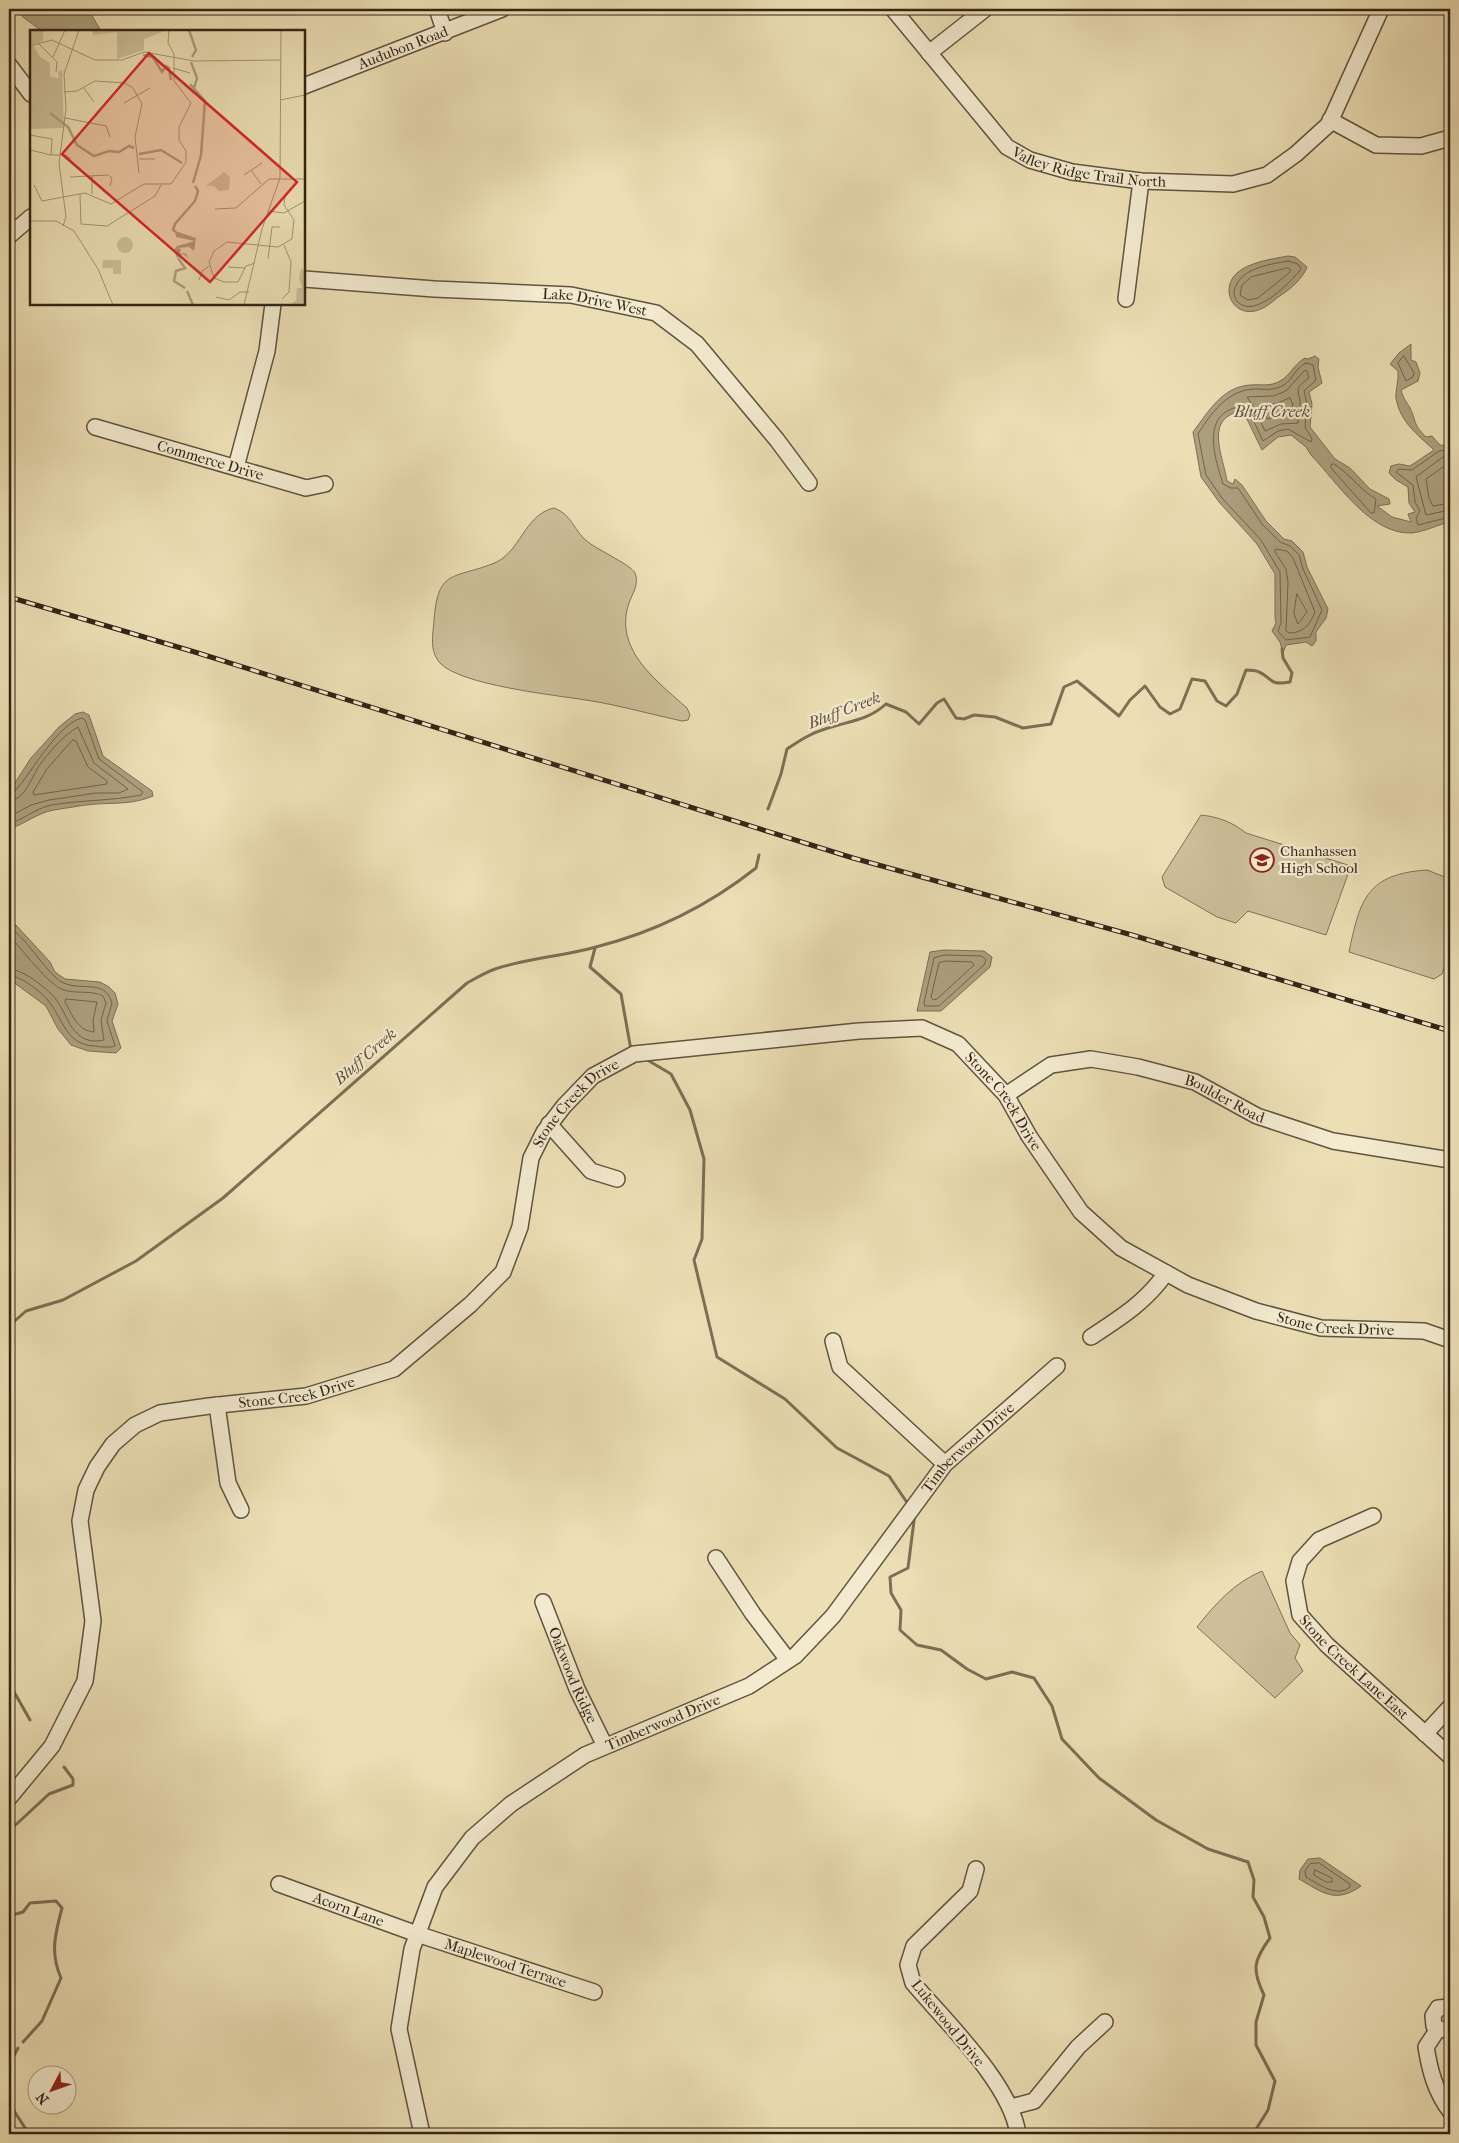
<svg xmlns="http://www.w3.org/2000/svg" width="1459" height="2143" font-family="'IM FELL French Canon',serif">
<style>
.green{fill:#ccbf9a;stroke:#7f7258}
.water{fill:#ada07f;stroke:#7c6f55}
.lines{fill:none;stroke-linecap:round;stroke-linejoin:round}
.shore{stroke:#70624a;stroke-width:1}
.stream{stroke:#7c6f55;stroke-width:3}
.minor-casing{stroke:#60543e;stroke-width:18}
.minor{stroke:#f3eacf;stroke-width:15}
.rail-casing{stroke:#322516;stroke-width:5}
.rail{stroke:#f3eacf;stroke-width:3;stroke-dasharray:9;stroke-linecap:butt}
.labels{text-anchor:middle;dominant-baseline:central;stroke-width:4.5;stroke-linejoin:round;paint-order:stroke}
.street-label{font-size:15px;fill:#322516;stroke:#f3eacf}
.poi-label{font-size:15px;fill:#322516;stroke:#f3eacf;text-anchor:start}
.water-label{font-size:16px;font-style:italic;fill:#5d503b;stroke:#f3eacf}
.inset-river{fill:none;stroke:#ada07f;stroke-width:2.5}
.inset-road{fill:none;stroke:#a29575;stroke-width:1}
.view{fill:#d62828;fill-opacity:0.15;stroke:#d62828;stroke-width:2.5}
.inset-edge{fill:none;stroke:#322516;stroke-width:2.5}
</style>
<rect width="100%" height="100%" fill="#ecdfb5"/>
<filter id="stains"><feTurbulence type="fractalNoise" baseFrequency=".004" numOctaves="4"/><feColorMatrix values="0 0 0 0 .2 0 0 0 0 .09 0 0 0 0 .02 0 0 0 .5 -.17"/></filter>
<radialGradient id="worn" r=".72"><stop offset=".6" stop-color="#630" stop-opacity="0"/><stop offset="1" stop-color="#630" stop-opacity=".3"/></radialGradient>
<!-- green -->
<g class="green">
<path d="M554 508C572 514 574 532 588 542 598 550 631 565 635 573 640 585 631 595 628 606 615 651 658 682 687 708L690 715 688 720 682 721C650 714 618 705 586 700 554 695 460 685 440 663 429 650 433 635 434 620 438 569 453 579 492 564 521 554 523 515 554 508Z"/>
<path d="M1201 815C1219 817 1232 822 1246 833L1351 866 1326 935 1248 911 1236 923 1217 917 1165 887 1162 877Z"/>
<path d="M1427 870 1450 879V949L1442 974 1434 979 1349 952C1360 899 1367 874 1427 870Z"/>
<path d="M1262 1571 1290 1633 1300 1645 1295 1658 1303 1671 1275 1698 1197 1627C1216 1603 1234 1583 1262 1571Z"/>
</g>
<!-- water -->
<g class="water">
<path d="M17 9H88L101 31H42L23 17Z"/>
<path d="M1288 256 1295 257 1307 267C1303 278 1291 289 1281 295 1273 301 1265 309 1255 311 1232 316 1220 288 1237 273 1249 262 1272 259 1288 256Z"/>
<path d="M1411 344V360L1416 362 1420 373 1418 381 1401 390C1403 398 1406 401 1410 408 1417 422 1412 423 1426 437L1432 436 1440 445 1450 446 1449 522C1438 525 1423 532 1412 533 1370 535 1337 482 1311 455L1306 447 1291 435 1278 437 1262 450 1243 411C1203 417 1223 455 1227 481L1233 484 1235 479 1242 485 1266 521 1284 539 1292 541 1303 552 1307 567 1328 609 1326 618 1316 632V641L1312 646 1306 642 1286 645 1283 653 1280 642 1272 631 1276 623 1275 617V574L1257 544 1219 502 1201 477 1193 432C1209 411 1222 387 1250 385 1261 384 1270 387 1280 381 1290 376 1294 364 1305 358L1308 359 1315 356 1319 359 1318 367 1322 383 1309 392 1312 404 1310 427 1335 459 1350 468 1370 489 1389 499 1390 504 1377 506 1392 517 1411 522 1408 514 1415 512 1409 503 1408 487 1396 480 1389 473 1391 466 1399 464 1410 466 1434 450C1417 434 1400 422 1396 398 1395 393 1399 379 1398 371L1390 364 1399 353Z"/>
<path d="M83 712 89 715 103 756 152 791 153 796C135 804 115 803 96 804 82 805 68 808 54 810 37 813 25 824 9 829V792L31 758 59 727 75 714Z"/>
<path d="M9 923H14L50 962 55 972 65 979 100 982 109 987 115 993 118 1004 112 1021 121 1048 116 1053 88 1051 71 1045 58 1029 46 1006 9 979Z"/>
<path d="M944 950 984 951 992 957 990 967 941 1011H917L930 952Z"/>
<path d="M1320 1858 1361 1886C1336 1904 1323 1893 1299 1879L1300 1870 1308 1859Z"/>
</g>
<g class="lines">
<!-- shore -->
<g class="shore">
<path d="M1288 261 1298 264 1301 269C1291 282 1259 314 1242 305 1236 302 1234 297 1234 291 1240 268 1267 265 1288 261Z"/>
<path d="M1288 268 1291 270 1289 273 1258 298 1248 300 1240 295 1242 285 1251 277Z"/>
<path d="M1404 356 1414 373 1413 377 1406 381 1398 363Z"/>
<path d="M1306 363 1313 365 1316 380 1304 391 1307 404 1305 427 1312 439 1311 442 1288 429 1278 431 1263 441 1248 409 1243 406C1200 412 1214 455 1223 484L1231 488H1238L1262 524 1280 542 1290 546 1299 555 1303 569 1322 610 1310 637 1286 640 1278 631 1281 623 1280 572 1261 540 1222 498 1206 475 1198 434C1211 413 1228 390 1254 389 1265 389 1274 391 1284 385 1293 379 1296 367 1306 363Z"/>
<path d="M1307 371 1309 378C1291 390 1301 391 1300 407 1300 412 1298 418 1298 423L1281 424 1265 431 1253 406 1247 397 1273 396 1286 391 1304 371Z"/>
<path d="M1290 398 1293 405 1290 415 1267 419 1263 404H1275Z"/>
<path d="M1450 450 1439 451 1412 470 1399 469 1396 472 1413 485 1415 502 1420 511 1416 518 1418 525 1450 517"/>
<path d="M1450 457H1443L1416 477 1426 515 1450 510"/>
<path d="M1334 464C1350 474 1360 490 1376 499L1374 513H1371L1331 468V465Z"/>
<path d="M1450 464 1446 465 1426 479 1429 498 1433 506 1450 503"/>
<path d="M1276 549 1287 551 1293 558 1315 612C1310 625 1303 633 1289 633L1286 631 1288 582 1286 569 1275 552Z"/>
<path d="M1297 594 1307 612 1298 624 1294 614Z"/>
<path d="M73 740 76 741 88 767 107 781V784L34 795 33 792 47 769Z"/>
<path d="M9 795C21 794 53 725 82 718L85 720 99 759 143 792 141 795C111 801 81 800 51 805 35 809 24 819 9 824"/>
<path d="M9 801C26 800 32 775 41 763 51 750 64 735 78 727L94 763 128 789 119 793H96L49 800 31 805 9 817"/>
<path d="M9 928C23 933 45 971 60 981 78 993 105 977 112 1003L107 1021 115 1046C109 1048 102 1047 95 1046 67 1045 64 1022 50 1003 43 993 21 976 9 975"/>
<path d="M9 935C21 948 49 986 64 990 76 994 92 990 103 996L106 1003 101 1020 104 1040C72 1047 69 1016 55 998 46 988 23 969 9 969"/>
<path d="M945 955 982 956 986 960 984 965 939 1006H925L924 1003 934 958Z"/>
<path d="M945 961 972 962 974 965 937 999 933 1000 931 997 939 963Z"/>
<path d="M66 999 97 1002 93 1020 94 1032C78 1031 72 1015 65 1002Z"/>
<path d="M1319 1863 1350 1884V1887C1337 1898 1318 1884 1306 1877L1305 1871 1310 1864Z"/>
<path d="M1315 1870 1332 1878V1882H1326L1314 1875Z"/>
</g>
<!-- stream -->
<g class="stream">
<path d="M768 809 781 774 787 749C799 741 811 733 825 729 849 721 867 721 886 704L906 712 919 724 937 703 944 699 956 718 964 719 974 715 995 717 1023 728 1051 724 1064 687 1077 681 1119 716 1130 700 1145 686 1160 707 1170 714 1180 709 1192 679 1205 681 1217 701 1226 706 1237 694 1246 670C1250 670 1255 670 1259 672 1273 678 1268 686 1290 682L1292 673 1283 658 1282 649"/>
<path d="M595 948 590 967 621 994 631 1050"/>
<path d="M644 1058 671 1074 690 1110 704 1159 702 1239 694 1260 717 1357 785 1399 837 1448 889 1476 908 1504"/>
<path d="M9 1326 26 1311 63 1300 136 1261 223 1198 467 983C477 978 487 971 498 968 530 958 564 956 596 947 655 932 708 906 756 868L759 855"/>
<path d="M915 1513 908 1568 890 1577 891 1593 901 1610 900 1630 917 1645 941 1650 967 1669 986 1679 1012 1672 1034 1678 1052 1706 1062 1739 1099 1778 1156 1820 1208 1849 1248 1862 1254 1880 1253 1897 1264 1917 1270 1938C1253 1961 1252 1970 1264 1995L1256 2022V2045L1275 2081 1268 2110 1253 2134"/>
<path d="M9 1670 13 1690 30 1720"/>
<path d="M9 1831 49 1794 73 1785V1779L64 1767"/>
<path d="M9 1916 23 1912 30 1903 56 1901 62 1908C55 1934 50 1953 61 1978L42 2021 23 2042"/>
<path d="M9 2065 18 2048"/>
<path d="M9 2103 29 2134"/>
</g>
<!-- minor casing -->
<g class="minor-casing">
<g id="minor">
<path d="M437 9 445 33"/>
<path id="s1" d="M893 9 1007 147 1030 160 1072 172 1141 181 1233 184 1267 175 1296 154 1329 124 1381 9"/>
<path d="M929 53 985 9"/>
<path d="M9 65 31 94"/>
<path id="s2" d="M304 86 502 9"/>
<path d="M1330 120 1376 145 1421 146 1450 138"/>
<path d="M9 236 31 217"/>
<path id="s3" d="M304 279 434 289 571 295 656 313 697 344 777 440 809 483"/>
<path d="M1126 299 1141 181"/>
<path id="s4" d="M95 427 306 488 325 484"/>
<path d="M236 467 267 351 273 304"/>
<path id="s5" d="M1006 1095 1051 1065 1091 1059 1138 1067 1195 1082 1257 1116 1333 1141 1450 1160"/>
<path d="M549 1124 591 1171 617 1179"/>
<path d="M1091 1337C1120 1318 1146 1302 1166 1273"/>
<path d="M833 1341 840 1367 945 1464"/>
<path d="M217 1405 228 1483 241 1510"/>
<path id="s6" d="M1373 1516 1319 1540 1300 1561 1294 1581 1300 1615 1327 1645 1450 1756"/>
<path d="M716 1558 753 1614 788 1660"/>
<path id="s7" d="M543 1602 577 1689 605 1746"/>
<path d="M1425 1734 1450 1707"/>
<path id="s8" d="M9 1798 52 1746 85 1681 93 1621 80 1521 86 1490 97 1467 113 1444 135 1425 160 1413 209 1406 306 1396 394 1369 471 1304 503 1272 520 1227 531 1158 544 1132 564 1106 593 1076 634 1054 859 1031 922 1028 958 1044 1006 1095 1029 1136 1081 1212 1121 1248 1188 1285 1256 1311 1321 1328 1424 1331 1450 1340"/>
<path d="M976 1869 970 1891 914 1946 908 1965 913 1983C946 2022 1011 2084 1018 2134"/>
<path id="s9" d="M279 1884 417 1934 594 1992"/>
<path d="M1450 2007 1438 2008 1433 2016 1434 2026 1438 2029 1450 2030"/>
<path d="M1438 2029 1426 2047C1430 2071 1435 2091 1450 2111"/>
<path d="M1011 2107 1034 2101 1078 2047 1105 2022"/>
<path id="s10" d="M422 2134 399 2029 412 1949 435 1887 472 1838 511 1804 585 1755 749 1686 795 1656 833 1616 945 1464 1057 1366"/>
</g>
</g>
<!-- minor -->
<use href="#minor" class="minor"/>
<!-- rail casing -->
<g class="rail-casing">
<path id="rail" d="M9 597 198 653 853 858 1132 935 1450 1031"/>
</g>
<!-- rail -->
<use href="#rail" class="rail"/>
</g>
<!-- icons -->
<defs>
<g id="university-ring" transform="scale(1.25)"><circle r="9.5" fill="#f3eacf" stroke="#8f2418" stroke-width="1.5"/><path d="M0-5L7-2L0 1L-7-2ZM-4 1L0 2.5L4 1V4Q0 6-4 4Z" fill="#8f2418"/></g>
</defs>
<g fill-rule="evenodd">
<use href="#university-ring" x="1262" y="860"/>
</g>
<g class="labels">
<!-- street labels -->
<g class="street-label">
<text stroke="none"><textPath href="#s2" startOffset="106">Audubon Road</textPath></text>
<text stroke="none"><textPath href="#s1" startOffset="265">Valley Ridge Trail North</textPath></text>
<text stroke="none"><textPath href="#s3" startOffset="292">Lake Drive West</textPath></text>
<text stroke="none"><textPath href="#s4" startOffset="120">Commerce Drive</textPath></text>
<text stroke="none"><textPath href="#s5" startOffset="235">Boulder Road</textPath></text>
<text stroke="none"><textPath href="#s8" startOffset="1499">Stone Creek Drive</textPath></text>
<text stroke="none"><textPath href="#s8" startOffset="1019">Stone Creek Drive</textPath></text>
<text stroke="none"><textPath href="#s8" startOffset="1919">Stone Creek Drive</textPath></text>
<text stroke="none"><textPath href="#s8" startOffset="582">Stone Creek Drive</textPath></text>
<text stroke="none"><textPath href="#s10" startOffset="961">Timberwood Drive</textPath></text>
<text stroke="none"><textPath href="#s6" startOffset="218">Stone Creek Lane East</textPath></text>
<text stroke="none"><textPath href="#s7" startOffset="79">Oakwood Ridge</textPath></text>
<text stroke="none"><textPath href="#s10" startOffset="541">Timberwood Drive</textPath></text>
<text stroke="none"><textPath href="#s9" startOffset="74">Acorn Lane</textPath></text>
<text stroke="none"><textPath href="#s9" startOffset="240">Maplewood Terrace</textPath></text>
<text transform="translate(948 2023) rotate(51)">Lukewood Drive</text>
</g>
<!-- poi labels -->
<g class="poi-label">
<text x="1280" y="851">Chanhassen<tspan x="1280" dy="17">High School</tspan></text>
</g>
<!-- water labels -->
<g class="water-label">
<text x="1272" y="411">Bluff Creek</text>
<text transform="translate(844 710) rotate(-21)">Bluff Creek</text>
<text transform="translate(365 1056) rotate(-41)">Bluff Creek</text>
</g>
</g>
<!-- overview -->
<g transform="translate(30 30)">
<rect width="275" height="275" fill="#ecdfb5"/>
<path d="M0 0H13V11L3 15 10 27 20 33V47L29 48 28 42 32 40 34 98 0 99ZM130 0 132 2 114 9V20L87 29V2L63 5 62 1H52ZM194 142 200 147 199 160 189 161 184 156H176ZM87 215a8 8 0 1 1 16 0a8 8 0 1 1-16 0ZM73 230H91V244H83V238H72ZM271 238 275 242V269L273 275H260L266 270 267 258H272L269 248Z" fill="#ccbf9a"/>
<path d="M145 201 166 208 164 221 159 217 147 218 151 219 150 224 154 223 156 224 159 228 153 224 147 228 144 220 147 216 165 211 146 207Z" fill="#ada07f"/>
<path class="inset-river" d="M159 0 166 20 162 27M113 25 123 27 132 42 136 36 139 38 141 50M161 32 167 48 164 58M160 54 175 71 171 125 163 153M20 83 38 97 47 115 64 126 79 121 89 122 99 116 104 118M109 124 131 120 152 133M146 202 143 200 145 194 165 171 168 161 165 156M148 228 155 238 146 241 144 251 155 258M157 261 163 275"/>
<path class="inset-road" d="M8 13 27 32 26 42M0 16 22 10 65 30H92L114 22 164 31 251 30M23 27 35 0M143 38 160 43M53 57 64 72M34 62 47 61 65 51 95 53 103 58 112 74 105 107 109 143M250 70 275 65M94 73 120 58M35 88 76 96 80 107M0 105 22 109 21 125 0 120M21 125H36L41 129M109 129H125M221 140 231 154M214 145 232 133M62 146V164M40 147 78 145 82 148 80 156M4 155 12 171 55 163 81 174 114 154H141L156 132V121L149 110V97L161 73 144 51V24L138 13 139 0M50 164 51 194 77 196 125 166 131 155M185 179 206 178 239 149H275M238 181 254 183 275 171M0 191H26L44 201 68 239 83 275M33 196 36 187 29 133 36 79 34 44 49 0M238 229 242 197H250M225 233 216 236 208 252H194L184 248 179 232 184 221 197 212 248 217 262 209 264 190 254 175 255 167M198 237 215 238M169 250 172 241 179 236M186 267 199 270 210 262H219M252 269 259 262 261 232 254 215M214 275 232 199 250 148 251 0"/>
<path class="view" d="M119 23 267 152 180 252 32 124Z"/>
<rect width="275" height="275" class="inset-edge"/>
</g>
<!-- margin -->
<rect width="1459" height="2143" fill="none" stroke="#ecdfb5" stroke-width="30"/>
<rect x="10" y="10" width="1439" height="2123" fill="none" stroke="#322516" stroke-width="2.5"/>
<rect x="15" y="15" width="1429" height="2113" fill="none" stroke="#322516"/>
<!-- north arrow -->
<g transform="translate(52 2090) rotate(229)"><circle r="24" fill="#f3eacf" stroke="#a69b85"/>
<path d="M0-4L9 19L0 12L-9 19Z" fill="#8f2418"/>
<text y="-8" font-size="14" font-weight="bold" text-anchor="middle" fill="#322516">N</text>
</g>
<rect width="100%" height="100%" filter="url(#stains)"/>
<rect width="100%" height="100%" fill="url(#worn)"/>
</svg>
